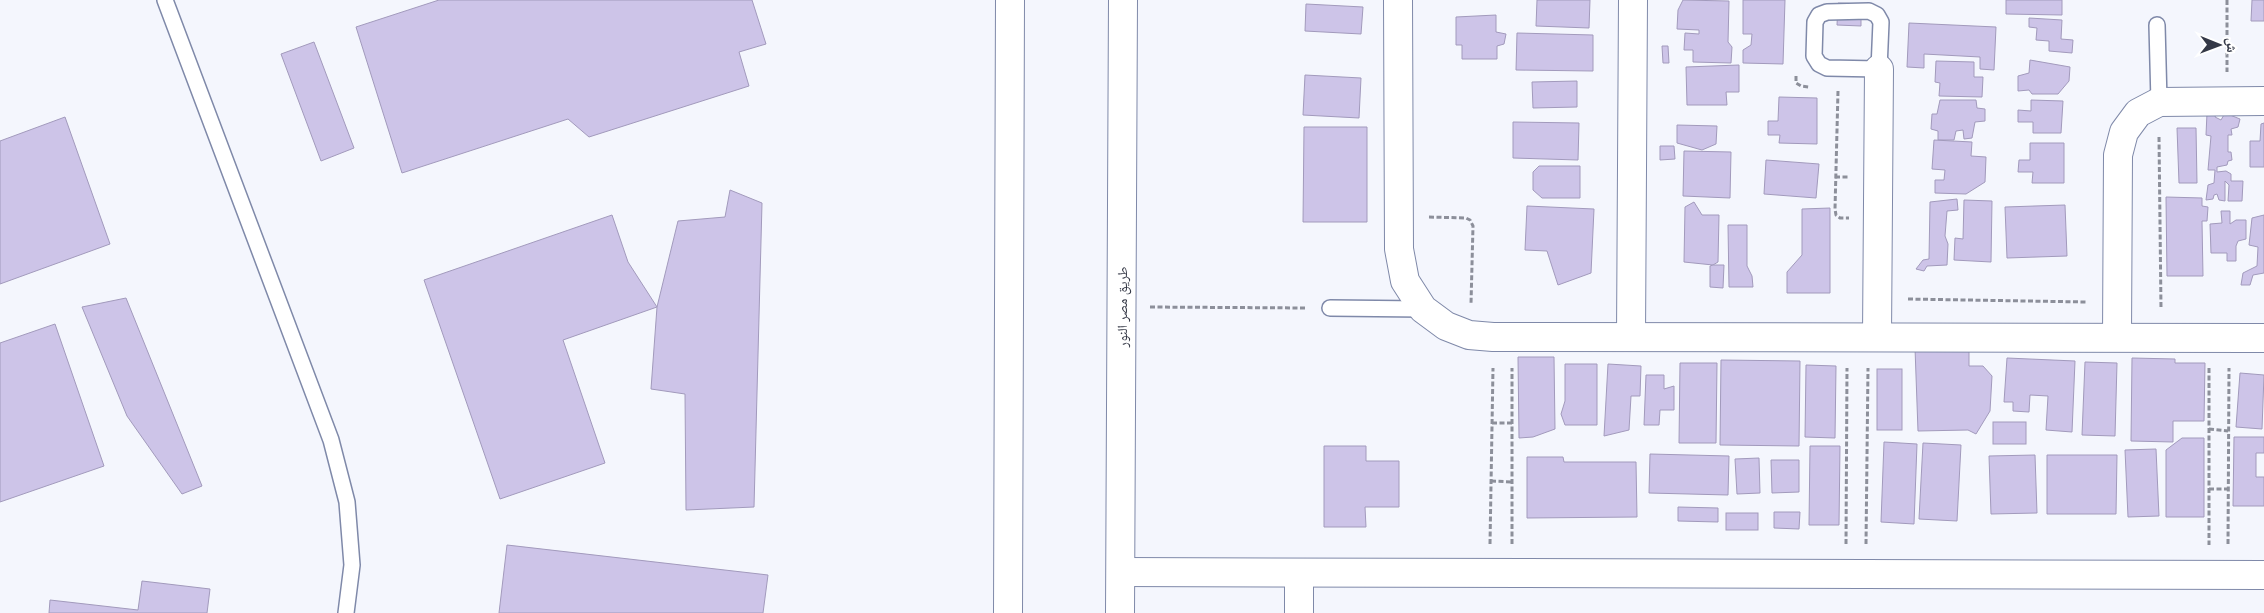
<svg xmlns="http://www.w3.org/2000/svg" width="2264" height="613" font-family="'Public Sans','Noto Naskh Arabic',sans-serif">
<style>
.building{fill:#cdc4e8;stroke:#a29abc}
.lines{fill:none;stroke-linecap:round;stroke-linejoin:round}
.lane-casing{stroke:#7f89a9;stroke-width:18}
.street-casing{stroke:#7f89a9;stroke-width:30}
.secondary-casing{stroke:#7f89a9;stroke-width:30}
.path{stroke:#8c8f9a;stroke-width:3;stroke-dasharray:5 2.5;stroke-linecap:butt}
.lane{stroke:#fff;stroke-width:15}
.street{stroke:#fff;stroke-width:28}
.secondary{stroke:#fff;stroke-width:28}
.labels{text-anchor:middle;dominant-baseline:central;stroke-width:4.5;stroke-linejoin:round;paint-order:stroke}
.street-label{font-size:14px;fill:#343846;stroke:#fff}
</style>
<rect width="100%" height="100%" fill="#f4f6fd"/>
<!-- building -->
<g class="building">
<path d="M439 0H752L766 44 739 52 749 86 589 137 568 119 402 173 356 27Z"/>
<path d="M1537 0H1590L1589 28 1536 26Z"/>
<path d="M1683 0 1729 1 1728 42 1732 47 1731 63 1693 62V50H1684L1685 33 1699 34V30L1677 29 1678 10Z"/>
<path d="M1743 0H1785L1783 64 1743 63V50L1751 45 1752 34H1743Z"/>
<path d="M2006 0H2062V15L2006 14Z"/>
<path d="M2252 0H2264V21H2251Z"/>
<path d="M1838 3 1861 4V26L1837 25Z"/>
<path d="M1306 4 1363 7 1361 34 1305 31Z"/>
<path d="M1496 15V32L1506 34 1504 44 1497 46V59H1462V45H1456V17Z"/>
<path d="M2029 18 2062 20 2061 39 2073 40 2072 53 2049 51V41L2036 40 2037 28 2029 27Z"/>
<path d="M1909 23 1996 27 1994 70 1980 69V57L1924 54V68L1907 67Z"/>
<path d="M1517 33 1593 35V71L1516 70Z"/>
<path d="M314 42 354 148 321 161 281 54Z"/>
<path d="M1662 46H1668L1669 63H1663Z"/>
<path d="M2030 60 2070 67 2069 81 2058 94H2032L2029 90 2018 91V76L2029 73Z"/>
<path d="M1936 61 1974 62V77H1983L1982 97 1939 96 1940 83 1935 82Z"/>
<path d="M1739 65V92H1726L1727 105H1687L1686 67Z"/>
<path d="M1305 75 1361 78 1359 118 1303 115Z"/>
<path d="M1577 81V107L1533 108 1532 82Z"/>
<path d="M1779 97 1817 98V144L1779 143 1780 135H1768V121H1778Z"/>
<path d="M1940 100H1976L1977 108 1985 109V121L1975 122 1972 138 1964 139 1963 130 1956 131 1954 140H1938V131L1931 129 1932 114H1937Z"/>
<path d="M2031 100 2063 101 2061 133H2033V122H2018V110L2031 111Z"/>
<path d="M2207 113 2216 114 2215 117 2221 120 2225 113 2240 119 2238 127 2231 129 2232 135H2228V152H2231L2232 160 2228 161 2227 165 2217 167V172L2226 171 2231 174V181H2243L2242 201H2228L2229 185 2225 181V201L2219 200 2217 194 2214 195 2213 199 2206 200 2208 185 2214 183 2215 170H2208L2211 136 2206 135Z"/>
<path d="M65 117 110 244 0 284V141Z"/>
<path d="M1513 122 1579 123 1578 160 1513 158Z"/>
<path d="M2264 123V167H2250V141H2260L2261 124Z"/>
<path d="M1677 125 1717 126 1716 144 1702 150 1677 143Z"/>
<path d="M1304 127H1367V222H1303Z"/>
<path d="M2177 128H2196L2197 183H2179Z"/>
<path d="M1934 140 1972 142 1971 156 1986 157 1985 182 1966 194 1935 193V180H1944L1945 170 1932 169Z"/>
<path d="M2030 143H2064V183H2032L2033 172H2018L2019 160H2030Z"/>
<path d="M1660 146H1674L1675 159 1660 160Z"/>
<path d="M1684 151 1731 152 1730 198 1683 196Z"/>
<path d="M1766 160 1819 164 1816 198 1764 194Z"/>
<path d="M1539 166H1580V198H1542L1533 190V172Z"/>
<path d="M730 190 762 203 754 507 686 510 685 394 651 389 657 307 678 221 725 217Z"/>
<path d="M2166 197 2202 198V206L2208 207 2207 221H2202L2203 276H2167Z"/>
<path d="M1957 199 1958 210 1947 211 1945 236 1948 244 1947 265 1927 266 1924 271 1916 269 1923 260 1929 259 1930 202Z"/>
<path d="M1964 200 1992 201 1991 262 1954 260 1955 238 1963 239Z"/>
<path d="M1694 202 1702 215H1719L1718 262 1713 265 1684 262 1685 207Z"/>
<path d="M2065 205 2067 256 2007 258 2005 207Z"/>
<path d="M1527 206 1594 209 1591 273 1558 285 1547 251 1525 250Z"/>
<path d="M1830 208V293H1787V272L1802 255V209Z"/>
<path d="M2221 211H2230V224L2236 220H2246V239L2238 241 2236 246V261H2227V253H2211L2210 224 2222 223Z"/>
<path d="M612 215 628 262 657 307 563 340 605 463 500 499 424 280Z"/>
<path d="M2264 215V273L2253 275 2250 285H2241L2243 273 2257 266 2258 247 2249 245 2252 218Z"/>
<path d="M1728 225H1747V266L1752 276 1753 287H1729Z"/>
<path d="M1713 265H1724L1723 288 1710 287V266Z"/>
<path d="M126 298 202 486 182 494 127 416 82 307Z"/>
<path d="M55 324 104 466 0 502V343Z"/>
<path d="M1969 347V366H1983L1992 376 1990 411 1976 434 1968 430 1918 431 1915 348Z"/>
<path d="M1518 357H1554L1555 429 1533 437 1519 438Z"/>
<path d="M2007 358 2075 361 2072 432 2046 430 2048 396 2030 395 2029 412 2013 411V402H2004Z"/>
<path d="M2132 358 2175 359V363H2205L2204 421H2173V442L2131 441Z"/>
<path d="M1721 360 1800 361 1799 446 1720 445Z"/>
<path d="M2085 362 2117 363 2115 436 2082 435Z"/>
<path d="M1680 363H1717L1716 443H1679Z"/>
<path d="M1565 364H1597V425H1565L1561 414 1565 401Z"/>
<path d="M1608 364 1641 366 1640 396H1631L1629 430 1604 436Z"/>
<path d="M1806 365 1836 366 1835 438 1805 437Z"/>
<rect x="1877" y="369" width="25" height="61"/>
<path d="M2240 373 2264 375 2262 429 2236 427Z"/>
<path d="M1646 375H1664V389L1674 386V410H1660L1659 425H1644Z"/>
<rect x="1993" y="422" width="33" height="22"/>
<path d="M2234 437H2264V453H2256V477H2264V506H2233Z"/>
<path d="M2182 438H2204V517H2166V450Z"/>
<path d="M1884 442 1917 444 1914 524 1881 522Z"/>
<path d="M1923 443 1961 445 1957 521 1919 519Z"/>
<path d="M1324 446H1366V461H1399V507H1365L1366 527H1324Z"/>
<path d="M1810 446H1840L1839 525H1809Z"/>
<path d="M2156 449 2159 516 2128 517 2125 450Z"/>
<path d="M1650 454 1729 456 1728 495 1649 493Z"/>
<path d="M2035 455 2037 513 1991 514 1989 456Z"/>
<path d="M2047 455H2117L2116 514H2047Z"/>
<path d="M1527 457H1563L1564 462H1636L1637 517 1527 518Z"/>
<path d="M1759 458 1760 493 1737 494 1735 459Z"/>
<path d="M1771 460H1799V492L1772 493Z"/>
<path d="M1678 507 1718 508V522L1678 521Z"/>
<path d="M1774 512H1800L1799 529 1774 528Z"/>
<rect x="1726" y="513" width="32" height="17"/>
<path d="M507 545 768 575 763 613H499Z"/>
<path d="M142 581 210 589 207 613H49L50 600 138 610Z"/>
</g>
<g class="lines">
<!-- lane casing -->
<g class="lane-casing">
<g id="lane">
<path d="M165 0 331 440 347 502 352 565 346 613"/>
<path d="M1869 11 1877 15 1881 22 1879 69 1827 68 1819 64 1814 56 1815 22 1819 15 1827 12Z"/>
<path d="M2157 25 2159 102"/>
<path d="M1330 308 1423 309"/>
</g>
</g>
<!-- street casing -->
<g class="street-casing">
<g id="street">
<path d="M1398 0 1399 249 1405 281 1423 309 1446 326 1469 335 1493 337 2264 338"/>
<path d="M1631 337 1633 0"/>
<path d="M1877 337 1879 69"/>
<path d="M2117 337 2118 155 2124 132 2138 113 2159 102 2264 101"/>
<path d="M1121 572 2264 575"/>
<path d="M1299 574V613"/>
</g>
</g>
<!-- secondary casing -->
<g class="secondary-casing">
<g id="secondary">
<path d="M1008 613 1010 0"/>
<path d="M1120 613 1123 0"/>
</g>
</g>
<!-- path -->
<g class="path">
<path d="M2227 0V72"/>
<path d="M1796 76V83L1801 86 1809 87"/>
<path d="M1838 91 1835 209 1836 215 1840 218H1849"/>
<path d="M2159 137 2161 308"/>
<path d="M1835 177H1848"/>
<path d="M1429 217 1466 218 1470 220 1473 226 1471 304"/>
<path d="M1908 299 2086 302"/>
<path d="M1150 307 1307 308"/>
<path d="M2209 368V545"/>
<path d="M1492 423H1512"/>
<path d="M2209 429 2228 431"/>
<path d="M1491 481 1512 482"/>
<path d="M2209 489H2228"/>
<path d="M1490 544 1493 368"/>
<path d="M1512 544V368"/>
<path d="M1846 544 1847 368"/>
<path d="M1866 544 1868 368"/>
<path d="M2228 544 2229 368"/>
</g>
<!-- lane -->
<use href="#lane" class="lane"/>
<!-- street -->
<use href="#street" class="street"/>
<!-- secondary -->
<use href="#secondary" class="secondary"/>
</g>
<g class="labels">
<!-- street labels -->
<g class="street-label">
<text transform="translate(1122 307) rotate(-90)">طريق مصر النور</text>
</g>
</g>
<!-- north arrow -->
<g transform="translate(2219 45) rotate(91)" stroke="#ffffff" stroke-width="4" paint-order="stroke">
<path d="M0-4L9 19L0 12L-9 19Z" fill="#343846"/>
<text y="-8" font-size="14" font-weight="bold" text-anchor="middle" fill="#343846">ش</text>
</g>
</svg>
